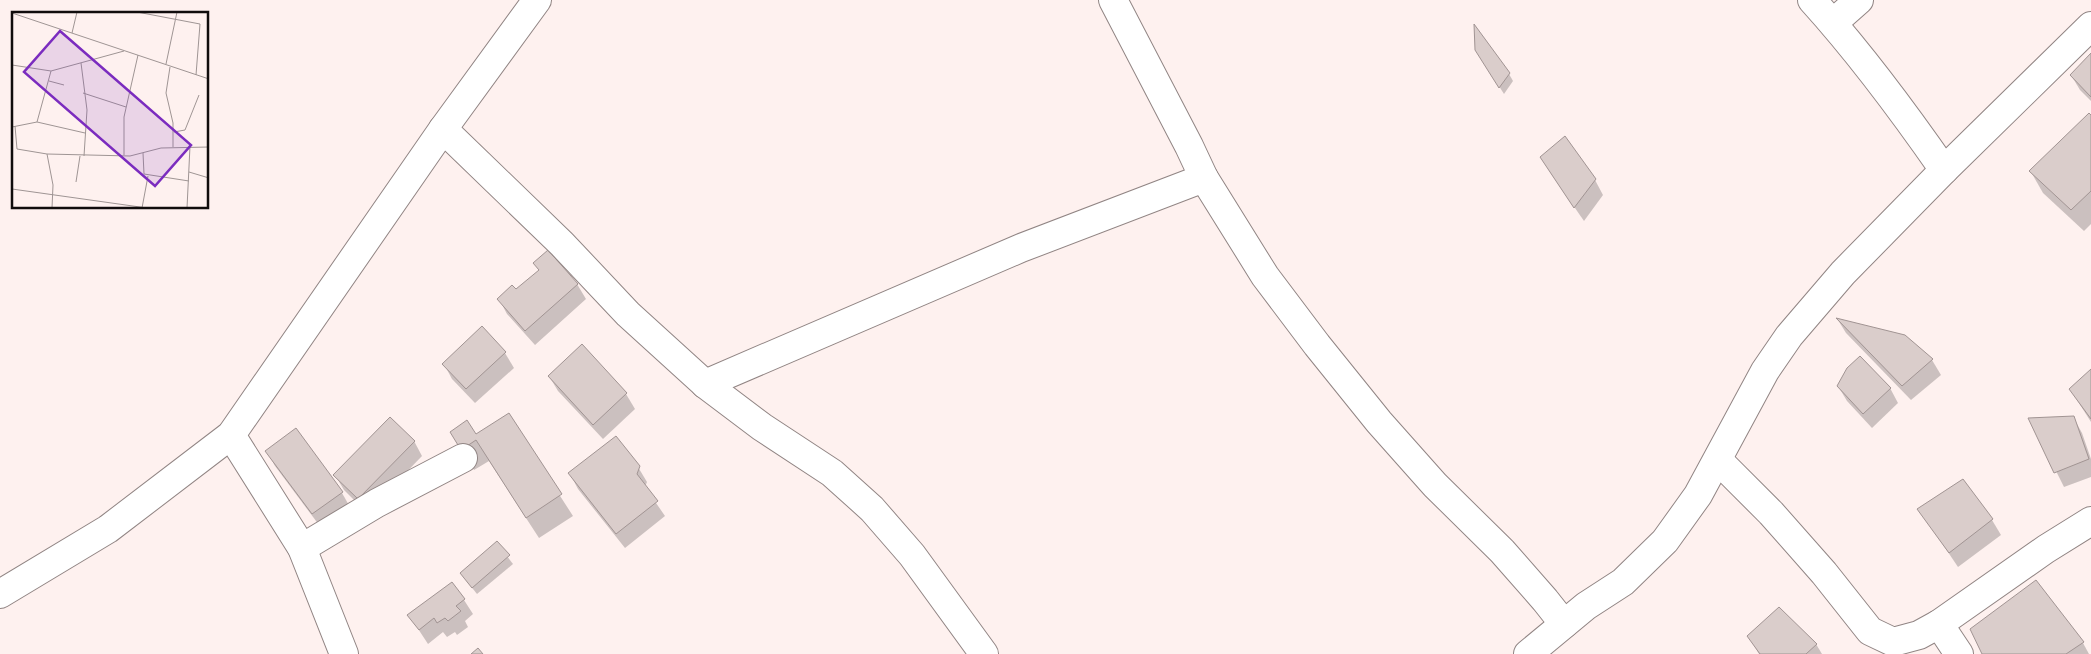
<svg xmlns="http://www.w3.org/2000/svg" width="2091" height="654" font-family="'Asap Condensed',sans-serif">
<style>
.shadow{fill:#0003}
.building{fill:#dacdcb;stroke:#a19493}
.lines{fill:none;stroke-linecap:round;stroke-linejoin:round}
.street-casing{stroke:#918584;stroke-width:30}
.street{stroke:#fff;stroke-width:28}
.inset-road{fill:none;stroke:#9f9594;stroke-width:1}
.view{fill:#7b2cbf;fill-opacity:0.15;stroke:#7b2cbf;stroke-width:2.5}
.inset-edge{fill:none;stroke:#100c0c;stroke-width:2.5}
</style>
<rect width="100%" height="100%" fill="#fef1ef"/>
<!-- shadow -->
<g class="shadow">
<path d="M2091 55V101L2080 90 2071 75Z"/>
<path d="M1481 58 1509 74 1513 81 1504 94Z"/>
<path d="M2091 116V224L2084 231 2043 193 2031 172Z"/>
<path d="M1550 172 1595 180 1603 195 1584 221Z"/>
<path d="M535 264 577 284 586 299 535 345 507 314 499 299 516 291 539 271Z"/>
<path d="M1838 320 1905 336 1932 360 1941 375 1911 400 1846 333Z"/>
<path d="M482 328 505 353 514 368 475 403 452 379 444 364Z"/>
<path d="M582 346 626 394 635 409 603 439 558 391 549 376Z"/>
<path d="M2091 371V422L2070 389Z"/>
<path d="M1838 386 1890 388 1898 403 1872 428 1847 401Z"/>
<path d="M508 415 573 516 539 538 489 461 474 470 451 432 476 436Z"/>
<path d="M2073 417 2082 433 2091 459V477L2064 487 2030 419Z"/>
<path d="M414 441 422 456 367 513 344 490 335 475Z"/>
<path d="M267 451 342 493 350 507 322 529 275 466Z"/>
<path d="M638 467 647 482 645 487 665 516 625 548 578 489 570 474Z"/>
<path d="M1963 480 1992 520 2001 535 1958 567 1919 509Z"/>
<path d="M497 543 513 564 477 594 461 574Z"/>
<path d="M2036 582 2083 643 2089 654H1983Z"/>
<path d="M451 584 464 600 473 614 465 621 468 627 457 635 455 632 447 637 443 632 428 644 409 615Z"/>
<path d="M1779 609 1816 644 1822 654H1759L1749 637Z"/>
</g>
<!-- building -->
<g class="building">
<path d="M1474 24 1510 73 1499 88 1475 50Z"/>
<path d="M2091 53V97L2070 75Z"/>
<path d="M2089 113 2091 115V191L2071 210 2029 171Z"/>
<path d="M1565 136 1596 179 1574 208 1540 157Z"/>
<path d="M548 250 578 284 525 331 497 299 512 285 516 289 539 270 533 263Z"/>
<path d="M1836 318 1905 335 1933 359 1902 386Z"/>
<path d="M482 326 506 352 466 389 442 364Z"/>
<path d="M582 344 627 393 593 425 548 376Z"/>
<path d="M1860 356 1891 388 1863 414 1837 386 1847 368Z"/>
<path d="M2091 369V419L2069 389Z"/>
<path d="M509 413 562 494 526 518 476 440 461 450 450 432 467 420 476 434Z"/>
<path d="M2074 416 2089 459 2054 473 2028 418Z"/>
<path d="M390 417 415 441 358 499 333 475Z"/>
<path d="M296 428 343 492 312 514 265 451Z"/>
<path d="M616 436 640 466 637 474 658 501 616 534 568 473Z"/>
<path d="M1963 479 1993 519 1949 553 1917 509Z"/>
<path d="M497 541 510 555 472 588 460 573Z"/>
<path d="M2036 580 2084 642 2066 654H1982L1970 629Z"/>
<path d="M452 582 465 599 456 606 461 611 448 621 445 618 437 623 434 618 419 630 407 615Z"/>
<path d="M1779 607 1817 644 1806 654H1760L1747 636Z"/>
<path d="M478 648 483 654H471Z"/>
</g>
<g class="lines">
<!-- street casing -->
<g class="street-casing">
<g id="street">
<path d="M1113 0 1189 146 1204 178 1265 276 1317 345 1379 422 1435 485 1502 551 1545 600 1564 624"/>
<path d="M1812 0C1860 53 1903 111 1944 170"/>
<path d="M1833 23 1859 0"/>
<path d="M443 129 562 244 628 314 705 384 762 427 832 473 872 509 912 555 984 654"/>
<path d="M705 384 1021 248 1204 178"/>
<path d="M231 435 302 548 344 654"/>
<path d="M1718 460 1771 513 1824 573 1870 631 1893 642 1919 635 1939 624 2046 549 2091 521"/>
<path d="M302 548 377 503 463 458"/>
<path d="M0 594 108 529 231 435 443 129 537 0"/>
<path d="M1939 624 1959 654"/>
<path d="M1528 654 1586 606 1623 582 1665 541 1698 495 1765 371 1789 336 1843 273 1944 170 2091 26"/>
</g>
</g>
<!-- street -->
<use href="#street" class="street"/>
</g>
<!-- overview -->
<g transform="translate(12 12)">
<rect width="196" height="196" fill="#fef1ef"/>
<path class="inset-road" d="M125 0 188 12 184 63M0 1 197 67M60 21 65 0M69 51 75 98 72 144M154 52 165 0M0 53 39 59 112 39M158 55 154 81 161 111V135M37 69 52 73M71 81 114 95M25 110 73 121M3 114 5 137 35 142 118 144 149 136 197 135M0 115 25 110 39 59M162 120 173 118 187 83M131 141 132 162 177 169M35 142 41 173 40 196M112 143V105L126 43M177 160 197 166M64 170 68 144M0 177 135 196M130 196 136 164M175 196 178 134"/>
<path class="view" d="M48 19 179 133 143 174 12 60Z"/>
<rect width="196" height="196" class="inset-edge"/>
</g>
</svg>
